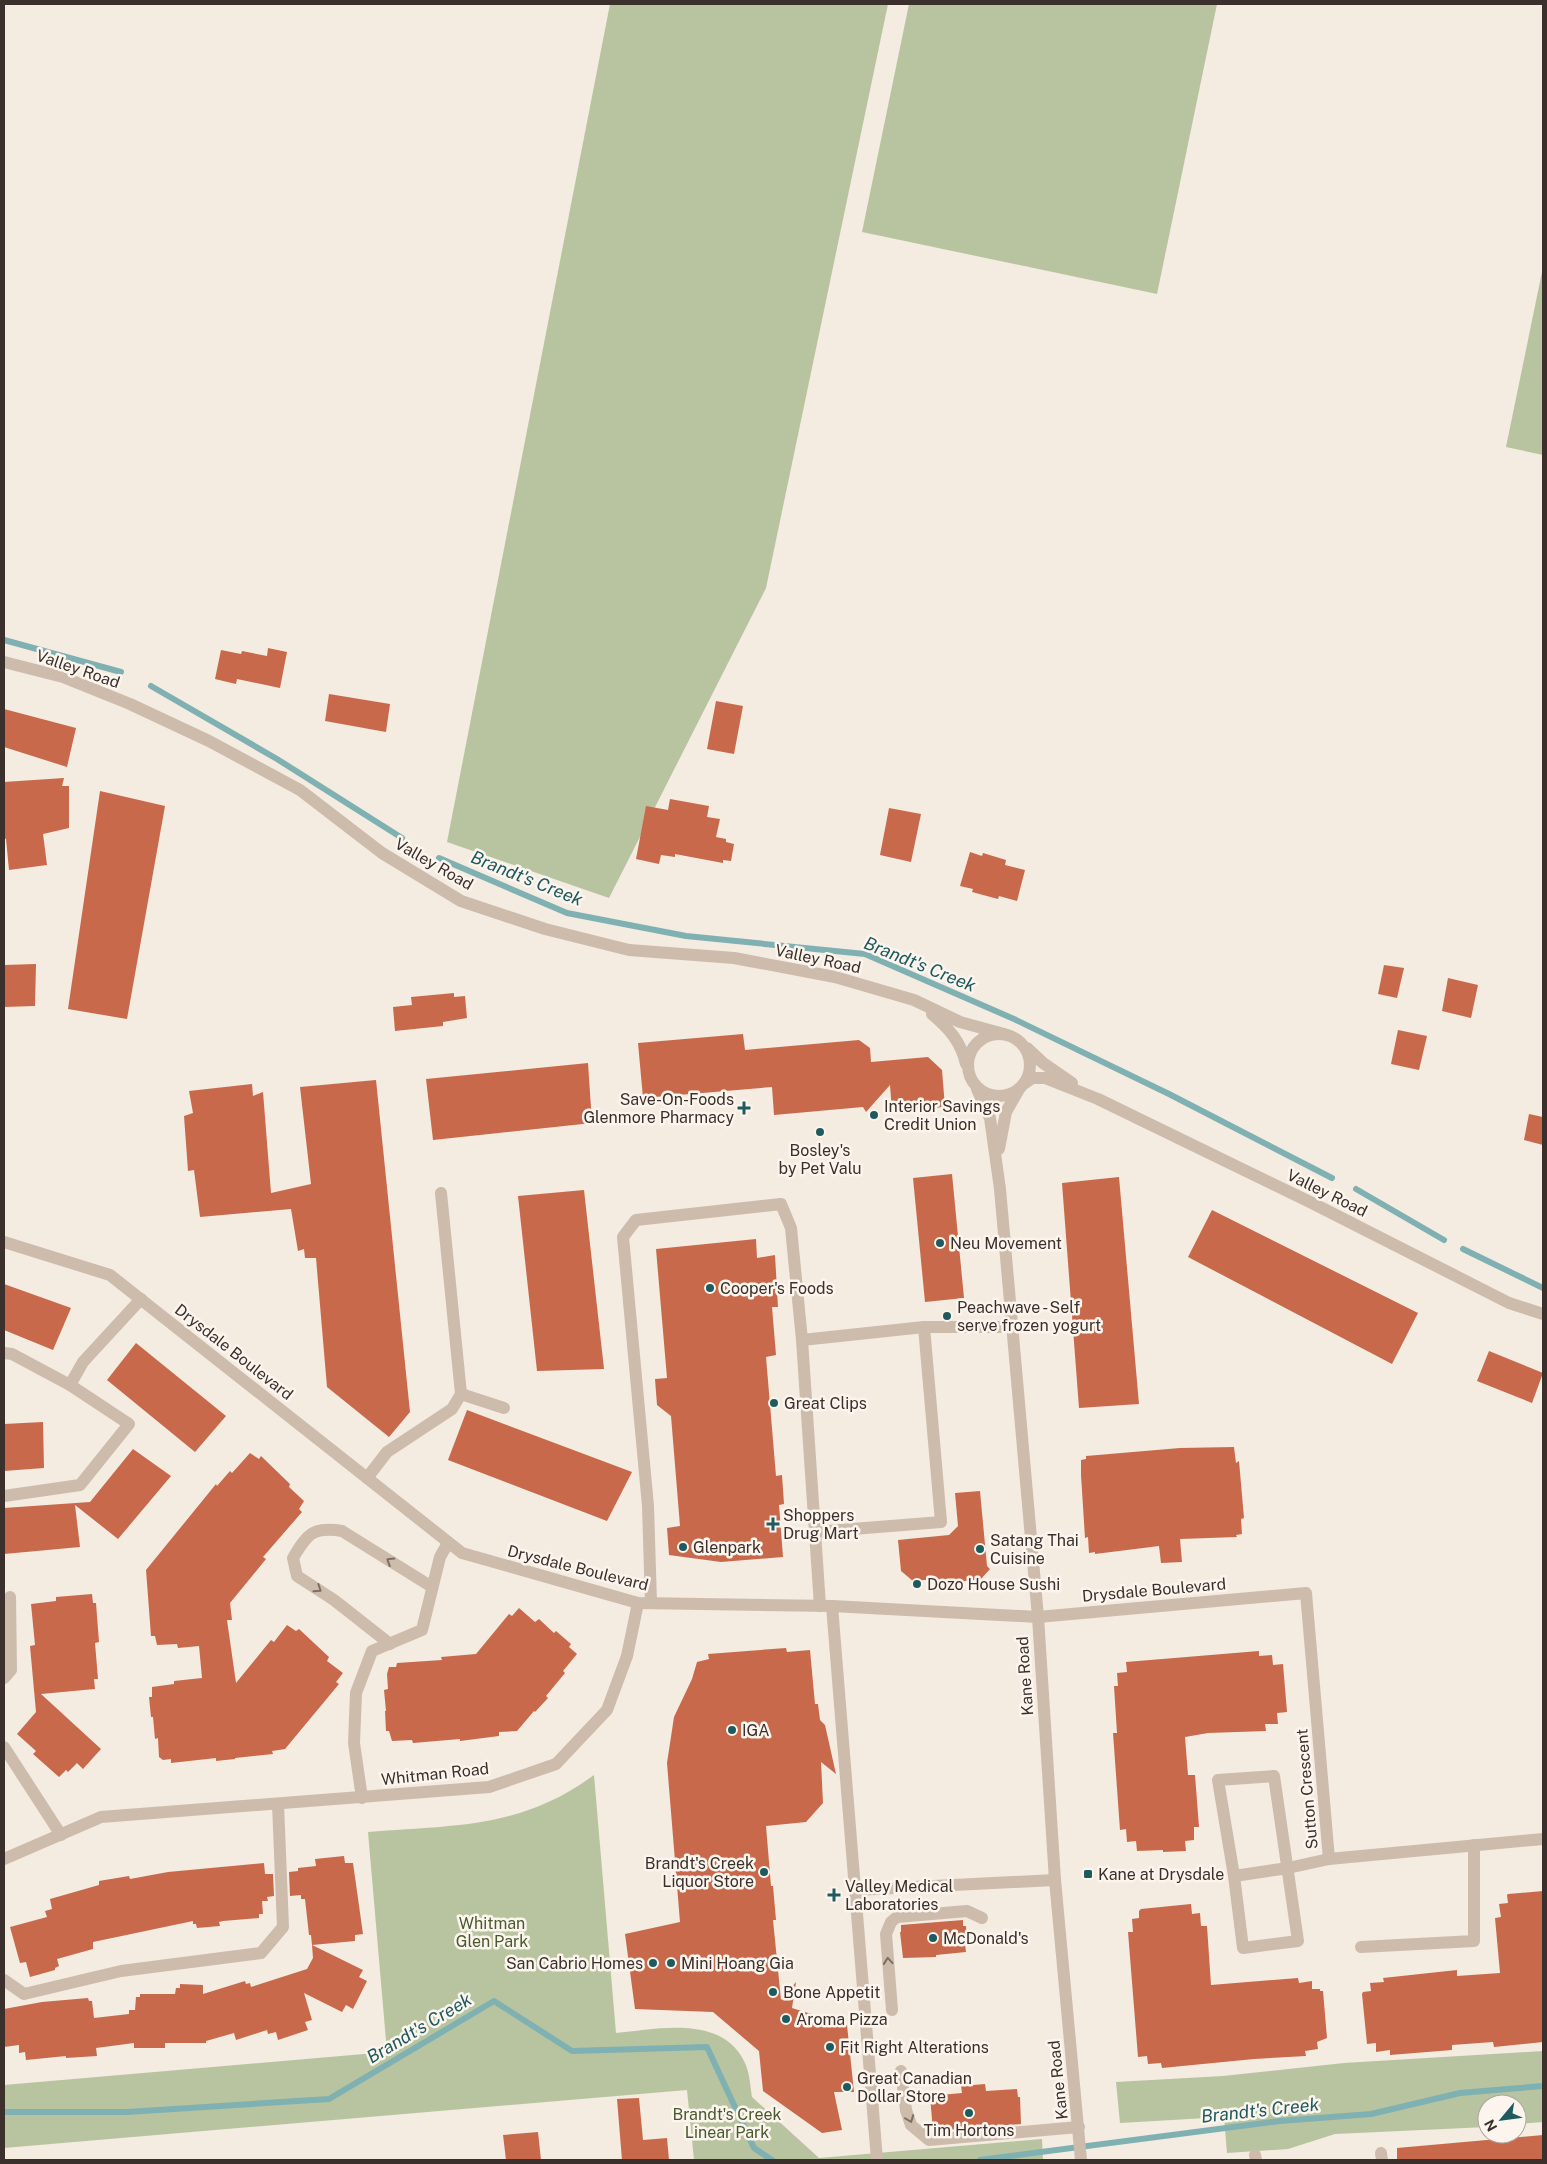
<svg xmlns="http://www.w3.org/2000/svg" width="1547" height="2164" font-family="'Public Sans',sans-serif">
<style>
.green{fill:#b8c4a0}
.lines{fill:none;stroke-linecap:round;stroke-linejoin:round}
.stream{stroke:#7fb0b2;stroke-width:6}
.building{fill:#c8694b}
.minor{stroke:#cdbbac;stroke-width:12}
.oneway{stroke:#7d6f65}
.poi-dot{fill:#1f5a5e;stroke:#fbf5ee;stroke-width:2}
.labels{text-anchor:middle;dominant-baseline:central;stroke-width:5;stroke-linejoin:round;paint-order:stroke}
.street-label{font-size:16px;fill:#3b302b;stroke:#fbf5ee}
.poi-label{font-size:16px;fill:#3b302b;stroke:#fbf5ee;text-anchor:start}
.park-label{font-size:16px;fill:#4a5a2e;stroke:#fbf5ee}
.water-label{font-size:18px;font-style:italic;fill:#1f5a5e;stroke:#fbf5ee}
</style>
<rect width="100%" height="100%" fill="#f4ebe1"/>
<!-- green -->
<g class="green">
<path d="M610 4H888L766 588 609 898 447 842Z"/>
<path d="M909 4H1217L1157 294 862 232Z"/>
<path d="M1543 267V455L1506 447Z"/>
<path d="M594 1775 616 2033C657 2029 723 2014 745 2063 750 2074 750 2085 752 2097L819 2158 1042 2139 1043 2160H694L687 2090 4 2148V2085L387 2052 368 1832C454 1825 521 1829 594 1775Z"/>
<path d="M1543 2051V2122L1517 2124V2104H1487V2127L1335 2134 1288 2149 1227 2153 1224 2117 1120 2123 1116 2082 1223 2076 1344 2063Z"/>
</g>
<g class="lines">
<!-- stream -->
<g class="stream">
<path d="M4 640 121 672"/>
<path d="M151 686 277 759 402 838"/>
<path d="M439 858 567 913 686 936 865 954 1014 1019 1169 1094 1332 1178"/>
<path d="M1356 1189 1444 1240"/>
<path d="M1463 1249 1543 1288"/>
<path d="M4 2112H127L329 2099 494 2001 572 2051 707 2047 754 2148 772 2160"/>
<path d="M980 2160 1280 2121 1371 2114 1460 2093 1543 2086"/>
</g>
</g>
<!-- building -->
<g class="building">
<path d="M268 648 287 652 280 688 237 679 236 684 215 679 221 650 241 654 242 651 267 656Z"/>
<path d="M329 694 390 704 386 732 325 721Z"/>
<path d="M716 701 743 706 734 754 707 749Z"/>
<path d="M4 709 76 728 67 767 4 747Z"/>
<path d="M64 778 62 786H69V828L43 834 47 865 9 870 6 839 4 838V782Z"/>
<path d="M100 791 165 806 127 1019 68 1009Z"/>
<path d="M670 799 709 806 707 817 720 819 716 837 726 839V842L734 844 731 861 723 860V863L675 854V857L661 855 659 864 636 859 646 806 668 810Z"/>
<path d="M889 808 921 814 911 862 880 855Z"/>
<path d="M970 852 982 856 983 853 1006 860 1005 865 1025 870 1017 901 999 896 998 899 972 892 973 889 960 886Z"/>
<path d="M36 964 35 1006 4 1007V965Z"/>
<path d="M1384 965 1404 968 1397 998 1378 994Z"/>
<path d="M1448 978 1478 985 1471 1018 1442 1011Z"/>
<path d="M454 993V997L465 996 467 1018 443 1022V1026L395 1031 393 1007 412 1005 411 997Z"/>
<path d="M1398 1030 1427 1036 1419 1070 1391 1064Z"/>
<path d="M743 1034 745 1050 859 1040 870 1048 871 1062 928 1057 942 1070 945 1107 892 1111 890 1085 866 1112 863 1107 774 1115 772 1087 643 1098 638 1043Z"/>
<path d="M588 1063 592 1123 433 1140 426 1079Z"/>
<path d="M376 1080 410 1412 389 1437 327 1387 316 1258H305L304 1249 298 1251 291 1209 200 1217 194 1170 188 1171 184 1116 193 1113 189 1091 252 1084 253 1096 263 1092 271 1193 311 1184 300 1087Z"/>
<path d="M1529 1114 1543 1117V1145L1524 1140Z"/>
<path d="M952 1174 964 1298 925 1302 913 1178Z"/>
<path d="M1119 1177 1139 1404 1079 1408 1062 1183Z"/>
<path d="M584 1190 604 1369 537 1371 518 1196Z"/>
<path d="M1212 1210 1418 1313 1392 1364 1188 1257Z"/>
<path d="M756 1239 757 1258 775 1255 778 1307H772L776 1355 766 1357 776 1476 782 1475 784 1504 779 1505 783 1557 721 1562 669 1555 667 1528 680 1526 671 1416 657 1405 655 1379 667 1378 656 1249Z"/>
<path d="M4 1284 71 1308 53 1350 4 1330Z"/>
<path d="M136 1343 226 1416 195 1452 107 1380Z"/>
<path d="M1489 1351 1543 1373 1532 1403 1477 1381Z"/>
<path d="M467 1410 632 1472 607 1521 448 1460Z"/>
<path d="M43 1422 44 1468 4 1471V1424Z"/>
<path d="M1234 1447 1236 1463 1239 1461 1244 1518 1241 1519 1242 1534 1236 1535 1237 1537 1180 1539 1182 1562 1161 1563 1159 1546 1095 1554V1552L1089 1553 1088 1537 1085 1538 1081 1475V1460L1086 1459V1456L1180 1448Z"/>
<path d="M133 1449 171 1476 118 1539 75 1505 80 1547 4 1554V1508L90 1502Z"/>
<path d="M250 1453 259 1459 261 1456 290 1484 289 1487 304 1501 299 1509 302 1512 263 1557 266 1559 230 1603 232 1620H227L236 1683 271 1640 274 1642 287 1625 296 1631 299 1629 329 1657 327 1661 343 1673 336 1682 339 1684 285 1749 272 1751 273 1754 235 1758V1759L216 1761V1758L171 1763V1759L163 1760 159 1757 158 1738 155 1739 153 1717H151L149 1697H152V1687L174 1684V1681L202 1678 199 1646 178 1648 177 1644 157 1645 155 1636H151L146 1570 216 1484 217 1486 230 1471 232 1473Z"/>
<path d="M980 1491 987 1566 990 1569 980 1580 935 1583V1579L913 1581 901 1571 898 1540 949 1535 958 1526 955 1493Z"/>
<path d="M92 1594 93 1603H96L99 1642 95 1643 98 1679H94L95 1689 41 1694 101 1749 83 1769 77 1763 68 1772 66 1770 59 1777 33 1754 36 1751 17 1734 36 1712 30 1646 35 1645 31 1604 56 1601V1597Z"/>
<path d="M519 1608 535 1622 539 1619 554 1633 556 1631 571 1644 569 1647 577 1654 563 1671 565 1673 546 1696 548 1698 535 1712 534 1711 517 1731 499 1732V1736L460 1741V1739L413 1743 412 1740 392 1741 389 1731H386L385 1711H386L384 1690 388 1689 387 1674 389 1667H396L397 1663 442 1660 441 1657 476 1654 509 1614 512 1616Z"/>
<path d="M786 1648 787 1652 810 1650 815 1704H818L820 1720 825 1725 836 1774 821 1762 823 1803 806 1822 766 1826 771 1886H773L776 1920H773L781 2000 796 1982 792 2008 847 2025 854 2092H834L842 2130 822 2133 763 2091 759 2051 713 2012 635 2009 625 1934 680 1922 667 1763 674 1717 692 1679 697 1662 709 1659 708 1654Z"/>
<path d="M1259 1651V1656L1272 1655 1273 1665 1283 1664 1287 1712 1277 1713 1278 1724H1265L1266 1731 1208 1733 1185 1737 1188 1775H1195L1199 1827H1194V1840L1185 1841 1186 1851 1163 1852V1850L1137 1851 1136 1841 1127 1842 1126 1829 1120 1830 1113 1733H1117L1114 1686H1118L1117 1673 1127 1672 1126 1662Z"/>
<path d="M344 1856 345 1863H353L363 1934 355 1935V1941L312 1945 311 1935H309L305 1899H301V1895L290 1896 289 1872 298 1871V1868L316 1866 315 1859Z"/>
<path d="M264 1863 265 1874H273L274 1896 267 1897 268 1901H262L263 1914H259V1918L223 1921 219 1922 220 1926 197 1928 196 1924H193V1921L93 1942V1949L57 1959 59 1966 55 1968V1970L30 1977 26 1962 20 1963 10 1927 47 1917 45 1911 52 1909 50 1899 99 1885V1881L129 1876 130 1879 168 1872Z"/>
<path d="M1543 1891V2042L1494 2047 1493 2042 1452 2045V2050L1390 2055V2050L1376 2052V2043L1367 2044 1362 1994 1363 1992 1371 1991 1370 1983 1384 1982 1383 1978 1457 1970V1976L1500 1973 1495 1918 1501 1917 1499 1904 1508 1903 1507 1895 1508 1894Z"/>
<path d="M1191 1904 1192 1914 1200 1913 1201 1926H1207L1211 1985 1298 1978 1299 1983 1312 1981V1989H1320V1991H1323L1327 2038 1317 2042 1318 2049 1305 2051 1306 2056 1254 2059 1162 2068 1161 2063 1148 2064 1147 2056 1138 2057 1128 1932H1133L1132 1919 1139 1918V1911L1141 1909Z"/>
<path d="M963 1920V1926H966L967 1944H965L966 1952 936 1955V1957L903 1958 900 1932H901V1925Z"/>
<path d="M312 1945 363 1970 359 1977 367 1981 353 2009 346 2005 342 2012 304 1993 312 2020 305 2022 308 2030 278 2040 276 2032 268 2034 267 2030 236 2040 234 2033 206 2041V2043H165V2048H134V2043L96 2048 97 2056 66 2058V2056L26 2060 25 2052 19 2053V2045L4 2047V2009L42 2002 88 1998 89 2001H92L94 2018 129 2014V2010H135L136 1997H140V1994H175L176 1988H180V1984L203 1985V1994L245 1981 246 1984 250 1983 251 1987 307 1969 313 1958Z"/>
<path d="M985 2084 986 2091 1017 2089 1018 2097H1020L1021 2124 933 2131 930 2096 962 2093 961 2086Z"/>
<path d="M639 2098 643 2140 667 2138 669 2160H622L617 2099Z"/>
<path d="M538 2132 541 2160H506L503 2135Z"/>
<path d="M1543 2135V2160H1397V2148Z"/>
</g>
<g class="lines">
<!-- minor -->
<g class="minor">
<path d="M4 662 63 677 130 704 209 741 300 790 382 853 461 901 545 929 629 950 734 958 835 977 914 1000 960 1022 1004 1034"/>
<path d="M932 1014C949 1028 961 1042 966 1064"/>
<circle cx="999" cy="1065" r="31"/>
<path d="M1027 1048 1043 1063 1072 1083"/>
<path d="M1025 1083 1032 1078H1045L1098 1099 1312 1203 1509 1303 1543 1314"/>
<path d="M977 1089 990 1118 1000 1189 1038 1617 1055 1880 1081 2160"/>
<path d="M999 1149 1006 1112 1018 1091"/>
<path d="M4 1242 110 1275 462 1553 638 1603 832 1606 1038 1617 1306 1593 1329 1859 1543 1839"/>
<path d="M4 1353 12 1354 70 1385 129 1424 80 1485 4 1496"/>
<path d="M70 1385 83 1362 141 1299"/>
<path d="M461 1394 504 1408"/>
<path d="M367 1478 387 1452 452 1409 461 1394 441 1193"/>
<path d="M815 1532 941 1522 924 1327"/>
<path d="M651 1603 648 1506 623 1237 636 1220 781 1204 791 1228 802 1340"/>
<path d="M820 1606 802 1340 924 1327H1012"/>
<path d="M832 1606 877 2160"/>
<path d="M390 1644 334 1600 297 1576 293 1558C307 1535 312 1526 342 1531L432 1587"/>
<path d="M4 1678 11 1670 10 1597"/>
<path d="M4 1747 61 1835"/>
<path d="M1274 1776 1298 1941 1243 1948 1234 1876 1218 1780Z"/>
<path d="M362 1798 354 1743 356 1693 372 1651 422 1630 440 1557 448 1543"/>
<path d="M4 1859 101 1817 489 1787 556 1764 607 1710 627 1656 638 1603"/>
<path d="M1234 1876 1288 1868 1329 1859"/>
<path d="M855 1890 1055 1880"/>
<path d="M1361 1947 1474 1941V1845"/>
<path d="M4 1980 24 1994 121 1971 261 1953 283 1927 278 1804"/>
<path d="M892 2010 886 1934 891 1922 897 1917 967 1911 982 1918"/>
<path d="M901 2071 906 2110 911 2125 929 2140 1079 2127"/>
<path d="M1381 2153 1382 2160"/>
<path d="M1255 2155 1256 2160"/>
</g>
</g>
<!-- one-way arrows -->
<defs><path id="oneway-chevron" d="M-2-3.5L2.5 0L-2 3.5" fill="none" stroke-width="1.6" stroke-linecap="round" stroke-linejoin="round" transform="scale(1.25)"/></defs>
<g class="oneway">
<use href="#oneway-chevron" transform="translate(390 1561) rotate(-148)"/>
<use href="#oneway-chevron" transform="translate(318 1589) rotate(34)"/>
<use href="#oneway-chevron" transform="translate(888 1961) rotate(-95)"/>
<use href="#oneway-chevron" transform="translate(910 2119) rotate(69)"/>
</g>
<!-- markers -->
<g class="poi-dot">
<path d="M741.5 1100.5h5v5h5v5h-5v5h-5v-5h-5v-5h5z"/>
<circle cx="874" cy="1115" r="5"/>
<circle cx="820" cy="1132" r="5"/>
<circle cx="940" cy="1243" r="5"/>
<circle cx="710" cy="1288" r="5"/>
<circle cx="947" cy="1316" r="5"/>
<circle cx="774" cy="1403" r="5"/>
<path d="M770.5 1516.5h5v5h5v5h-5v5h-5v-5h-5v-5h5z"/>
<circle cx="683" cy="1547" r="5"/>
<circle cx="980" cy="1549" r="5"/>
<circle cx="917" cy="1584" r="5"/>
<circle cx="732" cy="1730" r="5"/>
<circle cx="764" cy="1872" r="5"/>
<rect x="1083" y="1869" width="10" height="10" rx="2.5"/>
<path d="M831.5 1887.5h5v5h5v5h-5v5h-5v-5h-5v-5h5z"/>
<circle cx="933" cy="1938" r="5"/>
<circle cx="653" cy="1963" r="5"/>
<circle cx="671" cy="1963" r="5"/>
<circle cx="773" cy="1992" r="5"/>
<circle cx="786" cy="2019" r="5"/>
<circle cx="830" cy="2047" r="5"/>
<circle cx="847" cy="2087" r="5"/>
<circle cx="969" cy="2113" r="5"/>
</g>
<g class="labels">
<!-- street labels -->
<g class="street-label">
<text transform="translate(78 669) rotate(19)">Valley Road</text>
<text transform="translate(434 864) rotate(30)">Valley Road</text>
<text transform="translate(818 959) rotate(12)">Valley Road</text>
<text transform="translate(1327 1193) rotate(26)">Valley Road</text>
<text transform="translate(234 1352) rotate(38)">Drysdale Boulevard</text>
<text transform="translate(578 1568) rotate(14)">Drysdale Boulevard</text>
<text transform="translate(1154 1590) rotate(-5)">Drysdale Boulevard</text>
<text transform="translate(1025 1676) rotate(-94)">Kane Road</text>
<text transform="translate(435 1774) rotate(-6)">Whitman Road</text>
<text transform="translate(1307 1789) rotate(-95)">Sutton Crescent</text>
<text transform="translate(1058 2080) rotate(-96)">Kane Road</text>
</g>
<!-- poi labels -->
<g class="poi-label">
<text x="734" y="1099" text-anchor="end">Save-On-Foods<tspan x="734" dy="18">Glenmore Pharmacy</tspan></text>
<text x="884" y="1106">Interior Savings<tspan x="884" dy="18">Credit Union</tspan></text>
<text x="820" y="1150" text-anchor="middle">Bosley's<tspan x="820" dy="18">by Pet Valu</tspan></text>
<text x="950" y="1243">Neu Movement</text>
<text x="720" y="1288">Cooper's Foods</text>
<text x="957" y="1307">Peachwave - Self<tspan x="957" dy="18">serve frozen yogurt</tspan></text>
<text x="784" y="1403">Great Clips</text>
<text x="783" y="1515">Shoppers<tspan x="783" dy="18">Drug Mart</tspan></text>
<text x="990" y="1540">Satang Thai<tspan x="990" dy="18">Cuisine</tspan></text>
<text x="693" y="1547">Glenpark</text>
<text x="927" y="1584">Dozo House Sushi</text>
<text x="742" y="1730">IGA</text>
<text x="754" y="1863" text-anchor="end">Brandt's Creek<tspan x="754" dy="18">Liquor Store</tspan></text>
<text x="1098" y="1874">Kane at Drysdale</text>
<text x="845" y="1886">Valley Medical<tspan x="845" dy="18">Laboratories</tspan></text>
<text x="943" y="1938">McDonald's</text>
<text x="643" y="1963" text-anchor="end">San Cabrio Homes</text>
<text x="681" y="1963">Mini Hoang Gia</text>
<text x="783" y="1992">Bone Appetit</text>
<text x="796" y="2019">Aroma Pizza</text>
<text x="840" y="2047">Fit Right Alterations</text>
<text x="857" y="2078">Great Canadian<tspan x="857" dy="18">Dollar Store</tspan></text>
<text x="969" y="2130" text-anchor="middle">Tim Hortons</text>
</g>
<!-- park labels -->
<g class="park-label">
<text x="492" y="1923">Whitman<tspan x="492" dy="18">Glen Park</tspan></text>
<text x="727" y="2114">Brandt's Creek<tspan x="727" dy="18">Linear Park</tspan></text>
</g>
<!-- water labels -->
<g class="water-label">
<text transform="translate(527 878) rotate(22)">Brandt's Creek</text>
<text transform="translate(920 964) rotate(22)">Brandt's Creek</text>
<text transform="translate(419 2028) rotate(-31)">Brandt's Creek</text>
<text transform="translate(1260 2110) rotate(-6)">Brandt's Creek</text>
</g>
</g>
<!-- border -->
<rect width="1547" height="2164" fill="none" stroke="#3b302b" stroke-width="10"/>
<!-- north arrow -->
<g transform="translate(1502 2119) rotate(241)"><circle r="24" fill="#fbf5ee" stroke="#aea6a0"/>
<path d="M0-4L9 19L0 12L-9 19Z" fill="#1f5a5e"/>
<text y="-8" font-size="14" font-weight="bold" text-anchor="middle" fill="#3b302b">N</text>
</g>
</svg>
